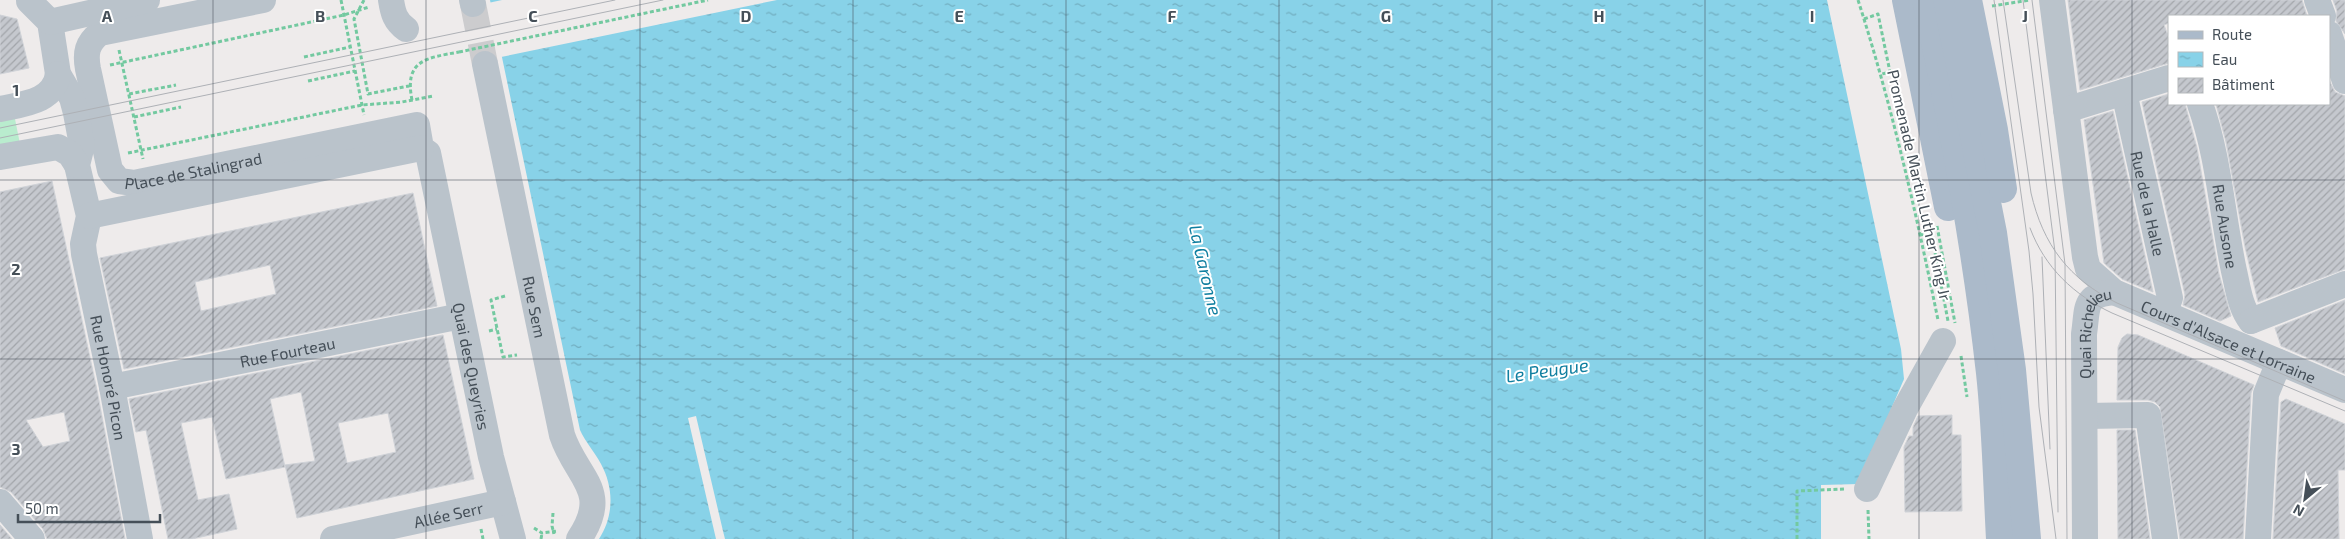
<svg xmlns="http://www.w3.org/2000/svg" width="2345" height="539" font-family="'Exo 2',sans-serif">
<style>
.green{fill:#b9ecce}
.water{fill:url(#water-ripples)}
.pier{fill:#eeebeb}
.building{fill:url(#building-hatch);stroke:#cfd2d7;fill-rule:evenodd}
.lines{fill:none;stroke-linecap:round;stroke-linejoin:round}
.minor-tunnel{stroke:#ccccce;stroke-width:26;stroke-dasharray:26 13;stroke-linecap:butt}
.path{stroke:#73c9a0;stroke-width:3;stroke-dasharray:4 2.5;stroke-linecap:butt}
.minor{stroke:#bac3cb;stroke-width:26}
.major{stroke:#abbaca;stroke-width:28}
.tram{stroke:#aeb1b6;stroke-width:1}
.path-bridge{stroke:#73c9a0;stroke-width:3;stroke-dasharray:4 2.5;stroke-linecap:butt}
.grid{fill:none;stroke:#454f58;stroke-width:1;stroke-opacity:0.55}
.labels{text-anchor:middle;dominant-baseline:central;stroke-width:4;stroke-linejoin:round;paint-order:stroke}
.street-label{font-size:16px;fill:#454f58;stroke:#fff}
.water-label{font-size:18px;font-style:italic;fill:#107fa0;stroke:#fff}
.grid-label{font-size:16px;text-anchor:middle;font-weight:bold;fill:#454f58;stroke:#fff;stroke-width:4;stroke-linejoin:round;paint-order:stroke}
</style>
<defs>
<pattern id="water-ripples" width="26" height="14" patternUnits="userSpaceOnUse" patternTransform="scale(1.25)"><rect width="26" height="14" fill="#88d2e8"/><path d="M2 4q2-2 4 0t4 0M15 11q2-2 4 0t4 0" fill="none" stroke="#71adbf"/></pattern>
<pattern id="building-hatch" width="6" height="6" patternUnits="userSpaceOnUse" patternTransform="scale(1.25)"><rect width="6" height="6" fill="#c5c8ce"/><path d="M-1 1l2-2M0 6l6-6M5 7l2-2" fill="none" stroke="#a2a5aa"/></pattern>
</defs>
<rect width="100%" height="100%" fill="#eeebeb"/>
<!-- green -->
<path class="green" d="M14 114 20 144 0 148V117Z"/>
<!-- water -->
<path class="water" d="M490 0H1827L1901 349 1904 379 1859 484 1821 485V539H599C614 516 614 488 601 464 594 451 586 443 580 430Z"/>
<!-- pier -->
<g class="pier">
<path d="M502 0H777L501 57 488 3Z"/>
<path d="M696 416 723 531 725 539H716L688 418Z"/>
</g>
<!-- building -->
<g class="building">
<path d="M2068 0H2302L2307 16H2169V23L2164 25 2169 38V63L2080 90Z"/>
<path d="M2333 0H2345V34L2336 21 2337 11Z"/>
<path d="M0 15 17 19 29 68 0 74Z"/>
<path d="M2329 80 2335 92 2345 96V269L2258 302 2245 247 2226 142 2216 104H2329Z"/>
<path d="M2169 94V104H2185L2197 148 2219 274 2231 316 2220 321 2183 305 2185 295 2142 102Z"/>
<path d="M2113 111 2153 292 2122 279 2104 263 2084 120Z"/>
<path d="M52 181 97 390 125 539H47L43 529 11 492 0 487V192ZM64 412 70 441 43 447 26 420Z"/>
<path d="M413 193 437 306 124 369 100 258ZM270 265 276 294 201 311 195 282Z"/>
<path d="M2345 300V374L2281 346 2275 328Z"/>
<path d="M2127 334 2138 335 2254 385 2251 393 2243 539H2180L2160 407 2155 402 2148 400H2117L2118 347 2122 338Z"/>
<path d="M443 335 474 479 297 518 285 465 315 461 301 392 270 399 285 467 226 479 212 417 181 423 198 500 229 494 237 529 192 539H168L146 430 136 432 129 399ZM388 413 396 452 347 463 338 423Z"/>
<path d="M2286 399 2345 424V470H2338L2339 539H2273L2281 402Z"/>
<path d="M1952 415V435H1961L1962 511 1905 512 1904 447 1909 436H1913V427L1918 416Z"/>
<path d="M2117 430H2135L2150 539H2118Z"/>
<path d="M0 525 12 539H0Z"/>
</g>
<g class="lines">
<!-- minor-tunnel -->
<path class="minor-tunnel" d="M473 4 485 64"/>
<!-- path -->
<g class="path">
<path d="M341 0 364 115"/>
<path d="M364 0 354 19 368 94 409 86"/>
<path d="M1858 0C1892 106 1916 212 1938 320"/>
<path d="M1992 6 2030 0"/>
<path d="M1864 19 1878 14 1890 72 1882 74"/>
<path d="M119 50 143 159"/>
<path d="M304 57 350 47"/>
<path d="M110 65 344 15 369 7"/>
<path d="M308 81 355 71"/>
<path d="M129 94 176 85"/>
<path d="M412 100C404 60 426 58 459 52"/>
<path d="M134 117 181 107"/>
<path d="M128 153 362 105 402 102 433 96"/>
<path d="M1929 221 1948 321"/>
<path d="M1937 226 1955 323"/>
<path d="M1920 235 1932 233"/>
<path d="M505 296 491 300 503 357 517 355"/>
<path d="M489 331 497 329"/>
<path d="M1961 356 1967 397"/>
<path d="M1868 510 1869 539"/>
<path d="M553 513 552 526 554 534"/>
<path d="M534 528 542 533 558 531"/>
<path d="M481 529 483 539"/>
<path d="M541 539 542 533"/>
<path d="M1797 539V491L1845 489"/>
</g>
<!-- minor -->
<g class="minor">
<path id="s1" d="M263 0 100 33C87 43 85 53 88 69L110 170 119 181 134 183 417 125 421 148 428 153 491 457 513 539"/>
<path d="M391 0C393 13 395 21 406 29"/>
<path d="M472 0 473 4"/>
<path id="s2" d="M2052 0 2085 257 2088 269 2114 292 2345 390"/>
<path d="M2317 0 2323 16"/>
<path id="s3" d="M29 1 50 22 58 74 72 98 76 113 82 145 77 165 89 216 83 244 84 254 112 387 140 539"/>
<path d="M50 22 147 0"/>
<path d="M2329 34 2345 81"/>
<path id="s4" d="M485 64 562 435C576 478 612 490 579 539"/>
<path id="s5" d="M2124 92 2170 298 2164 313"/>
<path id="s6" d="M2200 104C2219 157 2222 215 2234 271 2238 288 2240 307 2251 321"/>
<path d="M0 109C23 104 54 102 58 74"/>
<path d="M2066 110 2169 78"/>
<path d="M0 157 58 147 70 154 77 165"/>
<path d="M89 216 421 148"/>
<path d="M2251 321 2345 284"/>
<path id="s7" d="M112 387 461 316"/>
<path d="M2085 416 2148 415 2165 539"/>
<path d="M1867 489 1905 409 1943 341"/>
<path d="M0 502 32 539"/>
<path id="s8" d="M333 539 503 502"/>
<path id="s9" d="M2085 539 2084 334C2088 307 2083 295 2114 292"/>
<path d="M2258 539 2266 394 2279 362"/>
</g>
<!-- major -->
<g class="major">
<path d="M1906 0 1948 207"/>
<path d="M1926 0C1953 123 1976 247 1990 373 1996 428 1997 484 2000 539"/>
<path d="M1947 0 1993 233 2012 370 2027 539"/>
<path d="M1968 0 1994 130 2003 189"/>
</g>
<!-- tram -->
<g class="tram">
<path d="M1994 0 2029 251 2033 294 2039 407 2056 539"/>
<path d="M2003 0 2031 193C2043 245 2069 279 2117 303L2345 401"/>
<path d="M2023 0 2055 252 2058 512"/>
<path d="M2032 0 2065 264 2067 539"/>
<path d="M0 128 615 0"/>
<path d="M0 138 663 0"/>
<path d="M2030 228C2045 268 2074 295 2112 313L2345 411"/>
<path d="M2042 257 2050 449"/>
</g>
<!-- path-bridge -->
<path class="path-bridge" d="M459 52 708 0"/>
</g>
<!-- grid -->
<path class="grid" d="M213 0V539M426 0V539M640 0V539M853 0V539M1066 0V539M1279 0V539M1492 0V539M1705 0V539M1919 0V539M2132 0V539M0 180H2345M0 359H2345"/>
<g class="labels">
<!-- street labels -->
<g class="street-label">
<text stroke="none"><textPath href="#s1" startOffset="400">Place de Stalingrad</textPath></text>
<text transform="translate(1920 185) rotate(77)">Promenade Martin Luther King Jr</text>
<text stroke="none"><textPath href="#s5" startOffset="114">Rue de la Halle</textPath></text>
<text stroke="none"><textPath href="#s6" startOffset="125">Rue Ausone</textPath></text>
<text stroke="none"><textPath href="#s4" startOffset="248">Rue Sem</textPath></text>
<text stroke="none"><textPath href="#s9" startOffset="211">Quai Richelieu</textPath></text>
<text stroke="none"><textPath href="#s2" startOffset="431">Cours d'Alsace et Lorraine</textPath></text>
<text stroke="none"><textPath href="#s7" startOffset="179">Rue Fourteau</textPath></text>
<text stroke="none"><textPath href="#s1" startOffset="878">Quai des Queyries</textPath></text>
<text stroke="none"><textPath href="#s3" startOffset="396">Rue Honoré Picon</textPath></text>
<text stroke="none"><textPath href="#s8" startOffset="118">Allée Serr</textPath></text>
</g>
<!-- water labels -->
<g class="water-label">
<text transform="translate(1206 270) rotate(77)">La Garonne</text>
<text transform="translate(1547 370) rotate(-8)">Le Peugue</text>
</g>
</g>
<g class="grid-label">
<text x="107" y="22">A</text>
<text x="320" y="22">B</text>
<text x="533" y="22">C</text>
<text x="746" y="22">D</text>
<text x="959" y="22">E</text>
<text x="1172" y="22">F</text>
<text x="1386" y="22">G</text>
<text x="1599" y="22">H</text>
<text x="1812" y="22">I</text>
<text x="2025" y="22">J</text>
<text x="16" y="96">1</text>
<text x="16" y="275">2</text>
<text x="16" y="455">3</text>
</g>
<!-- legend -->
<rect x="2168" y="15" width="162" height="90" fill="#ffffff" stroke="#b5b9bc"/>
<rect x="2178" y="31" width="25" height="8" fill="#abbaca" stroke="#b5b9bc"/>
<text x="2212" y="40" font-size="15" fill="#454f58">Route</text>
<rect x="2178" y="52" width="25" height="15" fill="url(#water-ripples)" stroke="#b5b9bc"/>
<text x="2212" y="65" font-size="15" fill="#454f58">Eau</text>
<rect x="2178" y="78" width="25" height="15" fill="url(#building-hatch)" stroke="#b5b9bc"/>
<text x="2212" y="90" font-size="15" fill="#454f58">Bâtiment</text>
<!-- north arrow -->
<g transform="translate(2305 499) rotate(209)" stroke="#ffffff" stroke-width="4" paint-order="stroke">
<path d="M0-4L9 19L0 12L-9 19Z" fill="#454f58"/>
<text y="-8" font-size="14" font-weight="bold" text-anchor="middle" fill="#454f58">N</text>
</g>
<!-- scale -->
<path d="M18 514v8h142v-8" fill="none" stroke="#454f58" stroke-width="2.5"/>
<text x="25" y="514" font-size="15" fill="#454f58" stroke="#ffffff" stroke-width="4" paint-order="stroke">50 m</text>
</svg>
